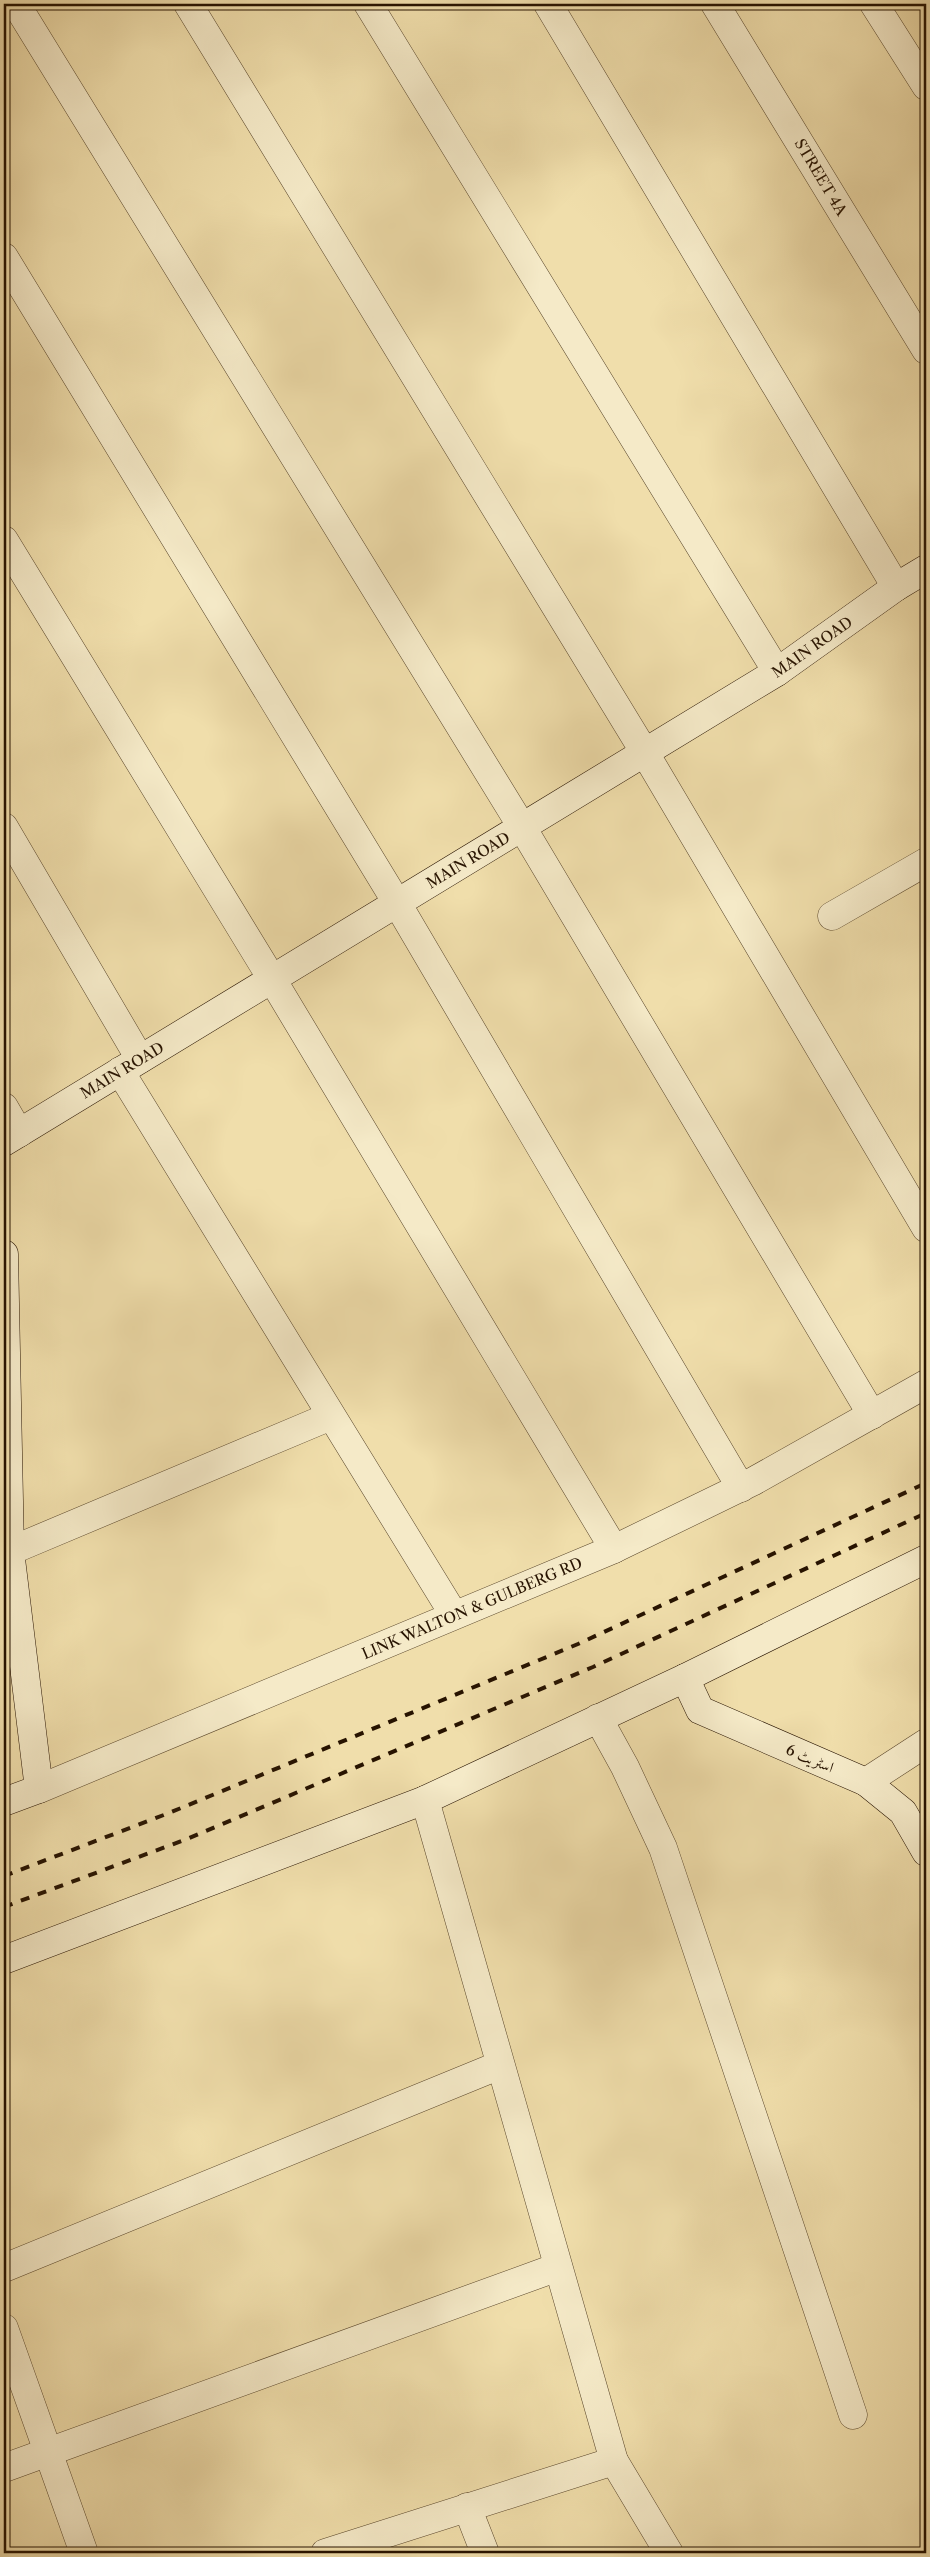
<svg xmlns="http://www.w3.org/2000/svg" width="930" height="2557" font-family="'Libre Caslon Text',Amiri,serif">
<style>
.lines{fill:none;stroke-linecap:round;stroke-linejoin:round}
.street-casing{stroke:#59462b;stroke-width:29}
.secondary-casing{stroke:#271300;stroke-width:29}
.street{stroke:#f5eac8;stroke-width:28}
.secondary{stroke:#f5eac8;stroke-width:28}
.rail{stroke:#271300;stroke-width:4;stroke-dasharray:9 9;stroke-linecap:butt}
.labels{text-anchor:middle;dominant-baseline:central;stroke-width:5;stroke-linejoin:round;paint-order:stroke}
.street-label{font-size:15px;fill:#271300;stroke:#f5eac8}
</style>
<rect width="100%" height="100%" fill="#f0deab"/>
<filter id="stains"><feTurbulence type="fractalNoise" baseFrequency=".004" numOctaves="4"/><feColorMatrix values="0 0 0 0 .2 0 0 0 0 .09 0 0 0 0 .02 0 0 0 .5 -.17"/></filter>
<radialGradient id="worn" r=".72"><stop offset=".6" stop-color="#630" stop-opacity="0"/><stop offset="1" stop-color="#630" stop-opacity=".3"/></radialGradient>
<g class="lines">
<!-- street casing -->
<g class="street-casing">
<g id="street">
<path d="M16 4 522 827 872 1415"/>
<path d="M188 4 645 753 926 1228"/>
<path d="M368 4 777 672"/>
<path d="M548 4 896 587"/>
<path d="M715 4 926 350"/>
<path d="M874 4 926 86"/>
<path d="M4 257 397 903 741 1488"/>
<path d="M4 540 272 979 614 1549"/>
<path d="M4 827 140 1059"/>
<path d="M832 916 926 862"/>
<path d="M120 1071 454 1615"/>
<path d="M4 1107 19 1133"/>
<path d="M10 1551 331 1416"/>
<path d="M598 1718 625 1767 663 1848 853 2415"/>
<path d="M866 1782 926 1743"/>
<path d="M39 1789 614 1549 752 1482 926 1384"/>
<path d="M425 1800 614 2461 669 2553"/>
<path d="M4 2268 500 2065"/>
<path d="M4 2328 84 2553"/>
<path d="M4 2468 558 2267"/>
<path d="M467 2507 485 2553"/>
<path d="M325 2553 614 2461"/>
</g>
</g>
<!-- secondary casing -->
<g class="secondary-casing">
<g id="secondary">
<path d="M4 1142 777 672 896 587 926 569"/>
<path d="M4 1254 10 1551 39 1789 4 1802"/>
<path d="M685 1678 700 1710 866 1782 903 1812 926 1852"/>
<path d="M4 1960 425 1800 685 1678 926 1559"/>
</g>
</g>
<!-- street -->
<use href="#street" class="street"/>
<!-- secondary -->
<use href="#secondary" class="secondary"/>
<!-- rail -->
<g class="rail">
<path d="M4 1876 169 1813 578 1644 926 1483"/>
<path d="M4 1907 187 1839 593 1667 926 1513"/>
</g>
</g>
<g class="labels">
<!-- street labels -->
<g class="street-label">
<text transform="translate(821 177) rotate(59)">STREET 4A</text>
<text transform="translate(812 647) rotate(-35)">MAIN ROAD</text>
<text transform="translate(468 860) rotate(-31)">MAIN ROAD</text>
<text transform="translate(122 1070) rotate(-31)">MAIN ROAD</text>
<text transform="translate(472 1608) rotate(-23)">LINK WALTON &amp; GULBERG RD</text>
<text transform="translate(810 1758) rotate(23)">اسٹریٹ 6</text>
</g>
</g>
<!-- margin -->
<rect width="930" height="2557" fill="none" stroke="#f0deab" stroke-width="20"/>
<rect x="5" y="5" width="920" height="2547" fill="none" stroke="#271300" stroke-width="2.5"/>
<rect x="10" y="10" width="910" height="2537" fill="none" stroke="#271300"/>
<rect width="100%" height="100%" filter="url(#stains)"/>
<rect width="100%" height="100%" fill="url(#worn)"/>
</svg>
